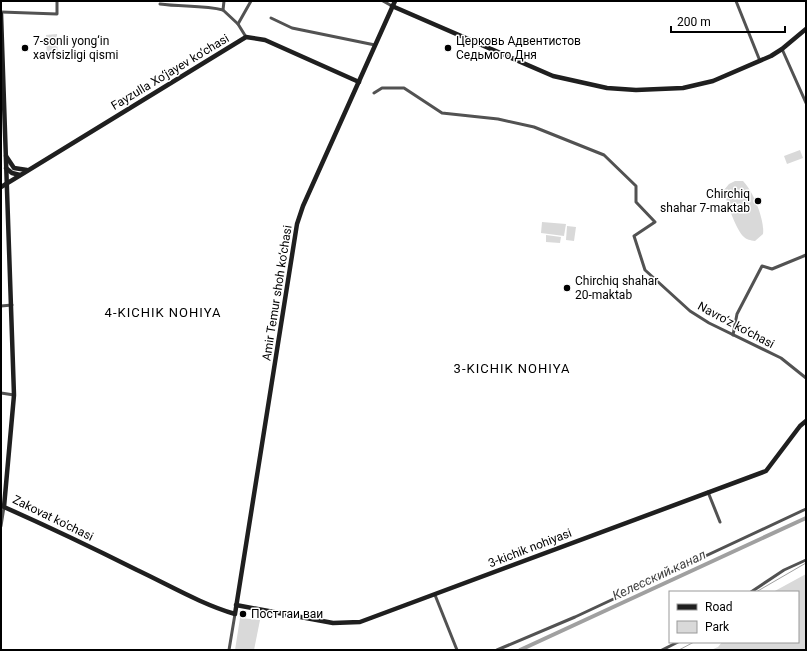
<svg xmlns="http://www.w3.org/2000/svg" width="807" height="651" font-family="Roboto,sans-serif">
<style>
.green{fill:#d9d9d9}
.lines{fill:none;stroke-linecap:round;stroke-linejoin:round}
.stream{stroke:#a0a0a0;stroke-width:1}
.canal{stroke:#a0a0a0;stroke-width:4}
.street{stroke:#525252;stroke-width:3}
.secondary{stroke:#1f1f1f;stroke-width:4.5}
.poi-dot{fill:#000;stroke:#fff;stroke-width:1.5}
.labels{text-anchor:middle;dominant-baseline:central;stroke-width:3;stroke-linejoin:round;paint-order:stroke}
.poi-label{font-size:12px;fill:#000;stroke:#fff;text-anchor:start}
.street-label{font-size:12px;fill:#000;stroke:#fff}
.neighbourhood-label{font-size:13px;letter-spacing:1px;fill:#000;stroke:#fff}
.water-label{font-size:13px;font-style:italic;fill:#414141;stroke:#fff}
</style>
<rect width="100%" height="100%" fill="#fff"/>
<!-- green -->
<g class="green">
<path d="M57 34 58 58H47L46 35Z"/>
<path d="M800 150 803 158 787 164 784 156Z"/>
<path d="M735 181H743C753 191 765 220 763 234L755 241C750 240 747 240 744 237 736 230 726 201 724 190L729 184Z"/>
<path d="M542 222 566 224 564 236 541 233Z"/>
<path d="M567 226 576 227 574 241 566 240Z"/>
<path d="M546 235 561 237 560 243 546 242Z"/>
<path d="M806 574V650H711L718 647 722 642H798V592H773Z"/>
<path d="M240 618 260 620 254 650H235Z"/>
</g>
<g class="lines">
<!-- stream -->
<g class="stream">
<path d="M756 592 806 563"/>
<path d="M679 650 694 642"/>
</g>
<!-- canal -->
<path class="canal" d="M520 650 806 518"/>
<!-- street -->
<g class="street">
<path d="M224 1 223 10 238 24"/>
<path d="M383 1 392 6"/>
<path d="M736 1 760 61"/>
<path d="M160 4C181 7 204 5 223 10"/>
<path d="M1 12 57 14V1"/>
<path d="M271 18 292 28 375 45"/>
<path d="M246 37 238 24 251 1"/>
<path d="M782 49 806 103"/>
<path d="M374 93 382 88H404L442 113 498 119 534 127 604 155 636 186V202L655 222 634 236 645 270 690 311 709 323 781 358 806 378"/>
<path d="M1 306 12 305"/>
<path d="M733 335 737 314 762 266 772 269 806 255"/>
<path d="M1 393 14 395"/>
<path d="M708 492 720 522"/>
<path d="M1 507H4L1 526"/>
<path d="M751 592 784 570 806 560"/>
<path d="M435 595 457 650"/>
<path d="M229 650 235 614"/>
<path d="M497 650 575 617 806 509"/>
<path d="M662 650 678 642"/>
</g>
<!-- secondary -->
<g class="secondary">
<path d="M392 6 553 76 607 88 636 90 683 88 713 81 771 56 782 49 806 29"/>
<path d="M1 14 14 395 4 507C49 527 93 548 137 570 169 585 201 604 235 614L297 224 303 206 395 1"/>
<path d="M6 156 14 168 27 170"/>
<path d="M6 168 12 173 20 175"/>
<path d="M1 187 246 37 265 40 359 82"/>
<path d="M236 605 333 623 360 622 766 471 800 426 806 421"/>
</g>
</g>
<!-- markers -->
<g class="poi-dot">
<circle cx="25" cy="48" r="4"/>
<circle cx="448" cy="48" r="4"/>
<circle cx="758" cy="201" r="4"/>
<circle cx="567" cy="288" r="4"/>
<circle cx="243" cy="614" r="4"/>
</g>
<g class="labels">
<!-- poi labels -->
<g class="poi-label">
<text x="33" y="41">7-sonli yong‘in<tspan x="33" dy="14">xavfsizligi qismi</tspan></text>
<text x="456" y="41">Церковь Адвентистов<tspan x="456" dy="14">Седьмого Дня</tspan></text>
<text x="750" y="194" text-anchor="end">Chirchiq<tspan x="750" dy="14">shahar 7-maktab</tspan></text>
<text x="575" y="281">Chirchiq shahar<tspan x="575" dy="14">20-maktab</tspan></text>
<text x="251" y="614">Пост гаи ваи</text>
</g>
<!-- street labels -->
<g class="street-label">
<text transform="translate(170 72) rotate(-31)">Fayzulla Xo‘jayev ko‘chasi</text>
<text transform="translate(277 293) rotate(-81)">Amir Temur shoh ko‘chasi</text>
<text transform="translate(736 325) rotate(28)">Navro‘z ko‘chasi</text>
<text transform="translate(53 518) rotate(26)">Zakovat ko'chasi</text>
<text transform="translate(530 548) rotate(-21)">3-kichik nohiyasi</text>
</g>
<!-- neighbourhood labels -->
<g class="neighbourhood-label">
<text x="163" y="312">4-KICHIK NOHIYA</text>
<text x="512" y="368">3-KICHIK NOHIYA</text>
</g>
<!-- water labels -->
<g class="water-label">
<text transform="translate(659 575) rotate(-25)">Келесский канал</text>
</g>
</g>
<!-- border -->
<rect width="807" height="651" fill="none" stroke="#000000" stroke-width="4"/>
<!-- legend -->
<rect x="669" y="591" width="130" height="52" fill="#ffffff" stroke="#999999"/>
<rect x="677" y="604" width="20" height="6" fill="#1f1f1f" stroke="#999999"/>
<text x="705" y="611" font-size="12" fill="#000000">Road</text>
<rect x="677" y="621" width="20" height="12" fill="#d9d9d9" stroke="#999999"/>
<text x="705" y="631" font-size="12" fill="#000000">Park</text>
<!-- scale -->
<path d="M671 26v6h114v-6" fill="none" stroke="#000000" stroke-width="2"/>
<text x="677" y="26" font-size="12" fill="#000000" stroke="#ffffff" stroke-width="3" paint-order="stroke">200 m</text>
</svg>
